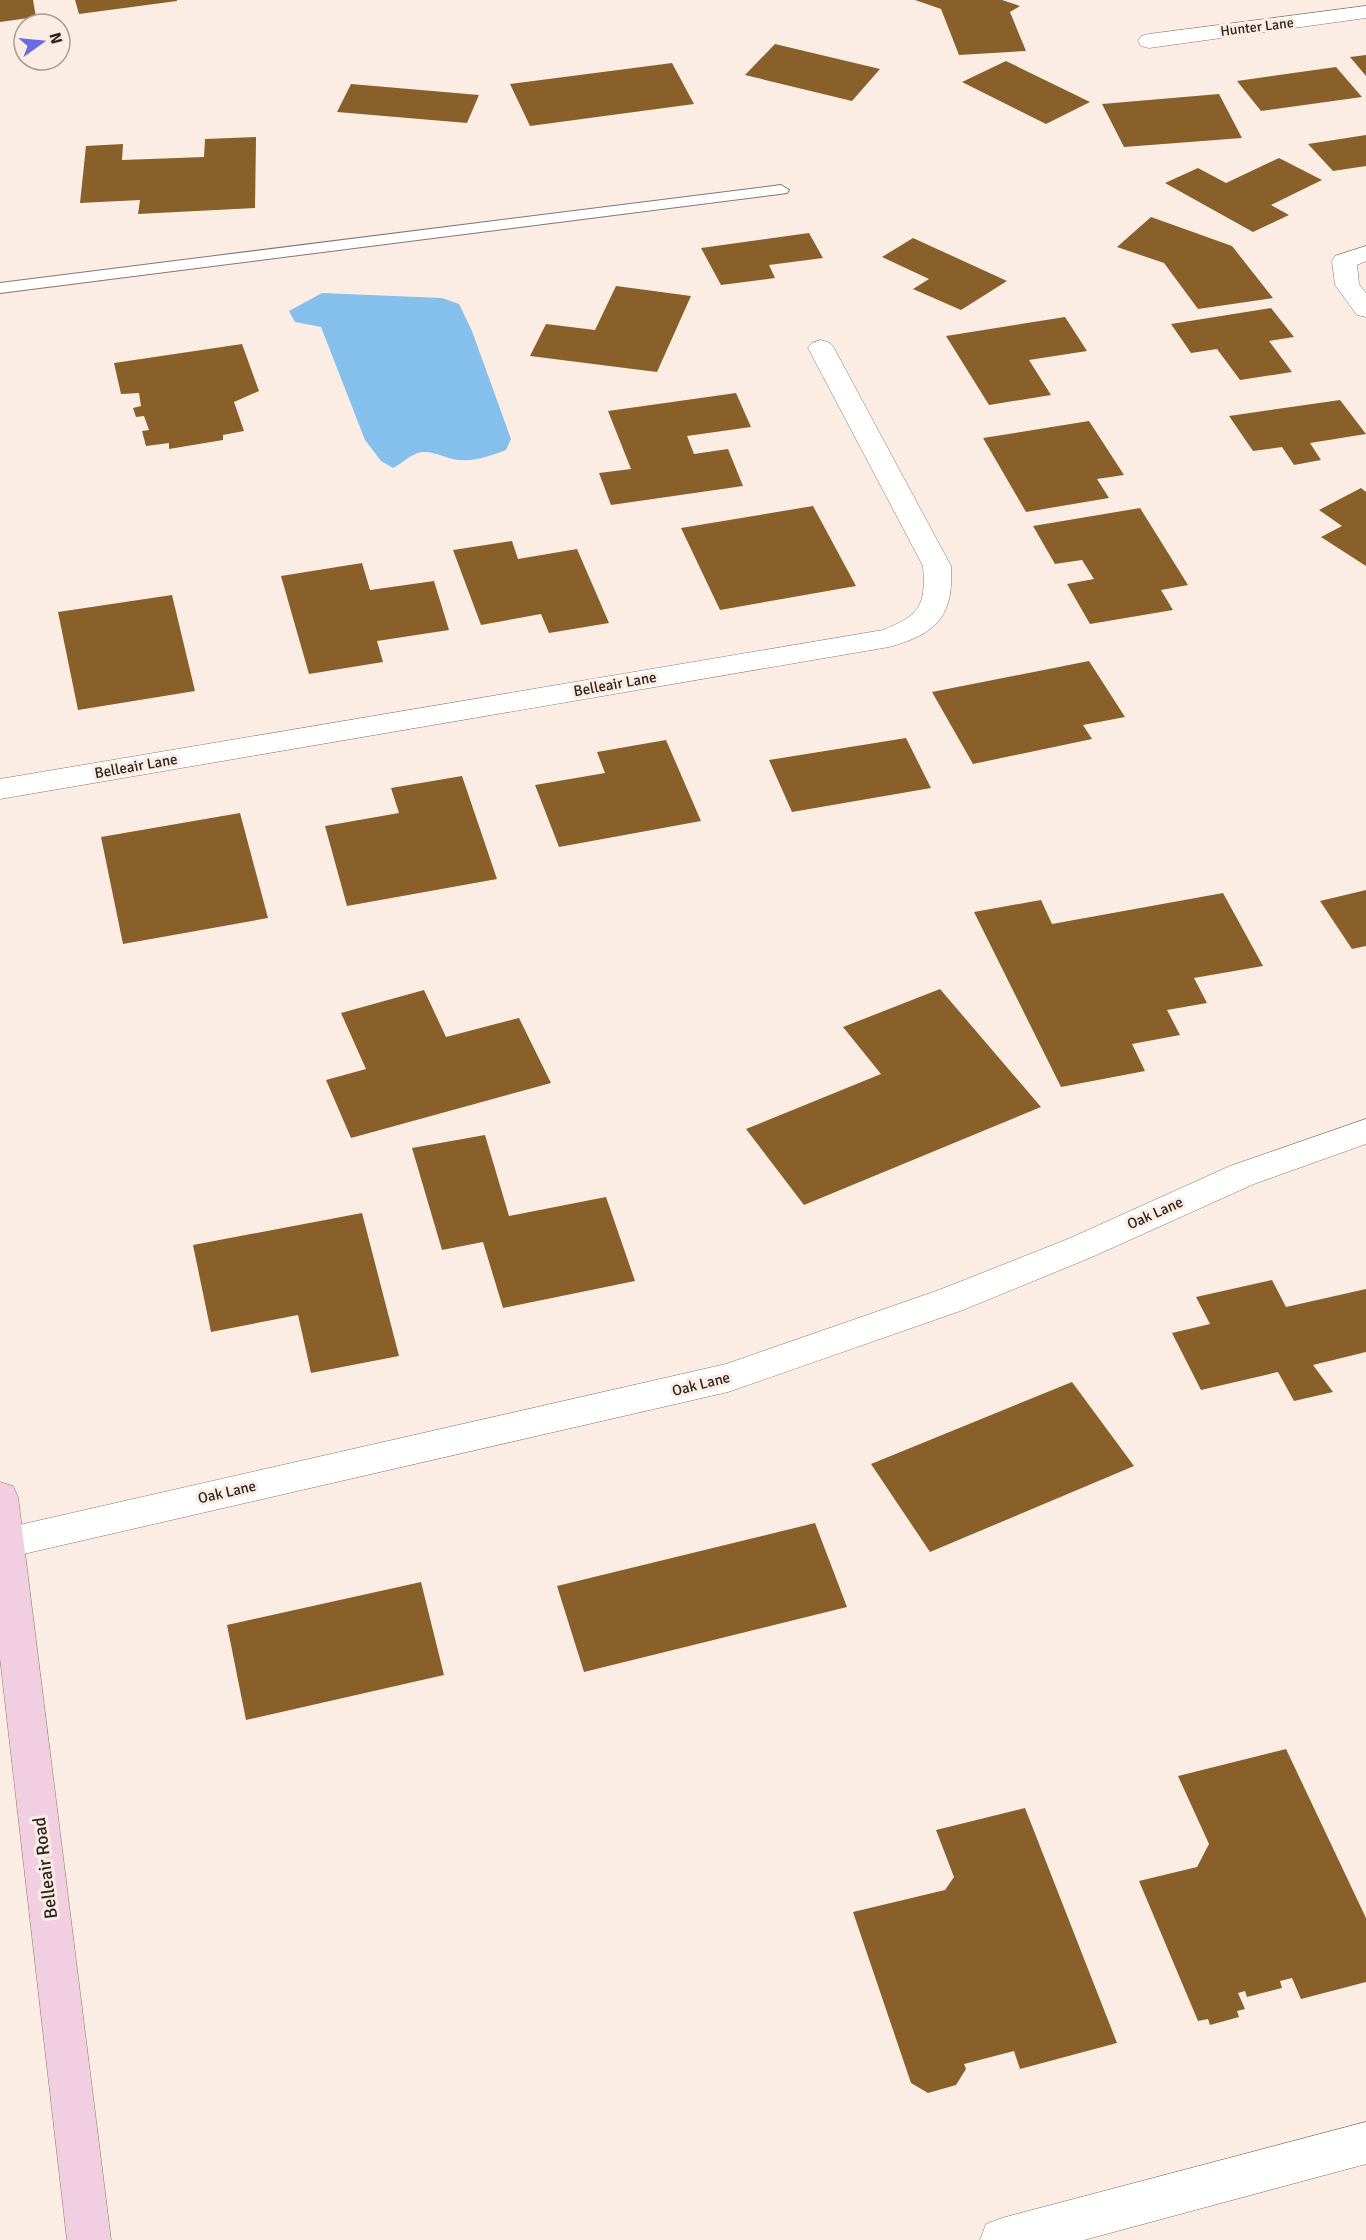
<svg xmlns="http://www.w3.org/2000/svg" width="1366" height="2240" font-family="Signika,sans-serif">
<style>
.water{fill:#85c0ec}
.building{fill:#895f2a}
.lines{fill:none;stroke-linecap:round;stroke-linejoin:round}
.lane-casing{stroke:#86766b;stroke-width:2}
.street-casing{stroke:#86766b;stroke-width:1}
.secondary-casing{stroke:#86766b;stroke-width:1}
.lane{fill:#fff;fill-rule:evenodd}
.street{fill:#fff;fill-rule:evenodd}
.secondary{fill:#f2cfe0;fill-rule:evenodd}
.labels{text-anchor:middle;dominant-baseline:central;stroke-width:6;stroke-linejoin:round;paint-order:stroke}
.far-street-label{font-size:14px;fill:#2b2420;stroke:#fcede4}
.street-label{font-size:15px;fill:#2b2420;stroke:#fcede4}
.near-street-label{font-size:18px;fill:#2b2420;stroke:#fcede4}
</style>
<rect width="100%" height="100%" fill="#fcede4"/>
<!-- water -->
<path class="water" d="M322 293 442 298 459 304 472 331 511 439 506 450C492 455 475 462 459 460 447 459 435 451 422 452 410 454 403 463 393 468L381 461 365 440 321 327 295 322 289 311Z"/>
<!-- building -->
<g class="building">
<path d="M0 0H33L36 17 0 22Z"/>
<path d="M75 0H177V1L79 14Z"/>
<path d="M915 0H1002L1020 6 1010 12 1026 51 959 55 941 9Z"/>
<path d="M775 44 880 69 852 101 745 75Z"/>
<path d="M1366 55V76L1350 57Z"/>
<path d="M1006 61 1090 102 1046 124 962 82Z"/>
<path d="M672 63 694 104 530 126 510 84Z"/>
<path d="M1336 67 1362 97 1261 111 1237 81Z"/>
<path d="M351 84 479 95 467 123 337 112Z"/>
<path d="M1219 94 1242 138 1124 147 1102 104Z"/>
<path d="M1366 135V166L1333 171 1308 144Z"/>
<path d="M256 137 255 208 138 214 140 200 80 203 86 146 123 144 122 160 204 157 205 139Z"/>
<path d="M1279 158 1322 180 1271 205 1289 215 1253 232 1165 183 1198 168 1226 183Z"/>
<path d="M1151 217 1232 246 1273 298 1198 309 1164 263 1117 247Z"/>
<path d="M809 233 823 258 769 265 775 278 721 285 701 248Z"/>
<path d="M913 238 1007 281 961 310 913 289 929 279 882 257Z"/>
<path d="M616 286 691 296 657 372 530 356 546 324 595 330Z"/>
<path d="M1271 308 1294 337 1269 341 1292 372 1240 380 1217 349 1191 353 1171 324Z"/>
<path d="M1065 317 1087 351 1029 360 1051 395 989 405 946 336Z"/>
<path d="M242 344 259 391 234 402 244 431 223 435V440L169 449V443L146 446 142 431 149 430 144 416 136 417 133 408 141 406 139 393 121 394 114 363Z"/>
<path d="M736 393 751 427 687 436 694 454 728 449 743 486 611 505 599 473 631 469 608 411Z"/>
<path d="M1340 400 1366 434 1310 443 1321 460 1294 465 1282 447 1253 451 1229 416Z"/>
<path d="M1089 421 1124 475 1097 479 1109 498 1026 512 983 438Z"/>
<path d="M1361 488 1366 492V566L1321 537 1342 526 1319 510Z"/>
<path d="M813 506 856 586 720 610 681 528Z"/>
<path d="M1140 508 1188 585 1161 590 1173 610 1090 624 1067 584 1094 579 1082 560 1055 564 1033 526Z"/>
<path d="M512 541 518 559 577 549 609 623 549 633 541 614 481 625 453 550Z"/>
<path d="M362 563 370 590 434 581 449 630 377 641 383 662 309 674 281 576Z"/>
<path d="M172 595 195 691 78 710 58 612Z"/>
<path d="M1089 661 1125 717 1083 725 1092 739 973 764 932 692Z"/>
<path d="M906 738 931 788 792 812 769 760Z"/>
<path d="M666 740 701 821 559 847 535 785 605 773 597 752Z"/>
<path d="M462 776 497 879 347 906 325 826 399 813 391 788Z"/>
<path d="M240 813 268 918 123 944 101 837Z"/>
<path d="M1366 890V946L1352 949 1320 901Z"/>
<path d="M1223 893 1263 966 1194 978 1207 1003 1167 1010 1180 1035 1132 1044 1145 1071 1061 1087 974 912 1041 900 1052 924Z"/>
<path d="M940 989 1041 1107 804 1205 746 1129 881 1074 843 1027Z"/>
<path d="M424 990 446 1037 519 1018 551 1083 351 1138 326 1080 366 1069 341 1013Z"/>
<path d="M485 1135 509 1216 606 1197 635 1281 503 1308 483 1242 442 1250 412 1148Z"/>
<path d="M362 1213 399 1356 311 1373 298 1315 211 1332 193 1245Z"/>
<path d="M1272 1280 1286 1307 1366 1289V1352L1313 1365 1333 1392 1294 1401 1278 1372 1201 1390 1172 1333 1210 1324 1196 1297Z"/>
<path d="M1072 1382 1134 1466 930 1552 871 1464Z"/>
<path d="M815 1523 847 1607 584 1672 557 1586Z"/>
<path d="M421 1582 444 1675 246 1720 227 1625Z"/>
<path d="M1286 1749 1366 1918V1982L1301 1999 1292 1978 1280 1981 1282 1988 1247 1997 1245 1991 1238 1993 1245 2009 1237 2011 1239 2017 1210 2025 1208 2019 1198 2021 1139 1881 1197 1867 1209 1844 1178 1776Z"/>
<path d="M1025 1808 1117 2043 1020 2069 1014 2051 964 2064 966 2069 956 2085 928 2093 911 2083 853 1912 945 1890 954 1877 936 1830Z"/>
</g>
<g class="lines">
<!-- lane casing -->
<g class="lane-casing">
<path id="lane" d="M781 185 789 190 787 193 0 293V283Z"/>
</g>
<!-- street casing -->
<g class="street-casing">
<g id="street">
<path d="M1366 6V18L1149 48 1141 46 1138 41 1141 36 1149 34Z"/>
<path d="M1366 246V261L1357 265 1359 284 1366 293V317L1357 315 1335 285 1332 261 1335 256Z"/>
<path d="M821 340 830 343 834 348 951 566C954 616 937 634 889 647L0 799V779L883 630C920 615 926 606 923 566L808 348 812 343Z"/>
<path d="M1366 1119V1144L1254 1184 1092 1257 963 1310 728 1392 6 1558 0 1556V1530L6 1528 726 1364 939 1290 1068 1239 1230 1166Z"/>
<path d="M1366 2122V2164L1084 2240H980L986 2224 1002 2218Z"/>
</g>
</g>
<!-- secondary casing -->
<g class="secondary-casing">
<path id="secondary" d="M0 1482 13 1486 18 1497 111 2240H67L0 1658Z"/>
</g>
<!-- lane -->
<use href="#lane" class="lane"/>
<!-- street -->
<use href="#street" class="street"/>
<!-- secondary -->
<use href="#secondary" class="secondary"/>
</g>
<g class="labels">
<!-- far-street labels -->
<g class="far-street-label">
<text transform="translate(1257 27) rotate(-7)">Hunter Lane</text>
</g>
<!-- street labels -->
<g class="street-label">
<text transform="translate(615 684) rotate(-10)">Belleair Lane</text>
<text transform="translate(136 766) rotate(-10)">Belleair Lane</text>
<text transform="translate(1155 1213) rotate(-24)">Oak Lane</text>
<text transform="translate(701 1384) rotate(-14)">Oak Lane</text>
<text transform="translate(227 1492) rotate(-13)">Oak Lane</text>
</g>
<!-- near-street labels -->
<g class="near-street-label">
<text transform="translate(45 1868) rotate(-97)">Belleair Road</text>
</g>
</g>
<!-- north arrow -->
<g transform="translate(42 42) rotate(75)"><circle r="28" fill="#fcede4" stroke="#a89d96" stroke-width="1.5"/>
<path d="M0-4.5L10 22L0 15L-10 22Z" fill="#676ce5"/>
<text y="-9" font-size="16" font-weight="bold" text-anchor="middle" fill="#2b2420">N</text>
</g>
</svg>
